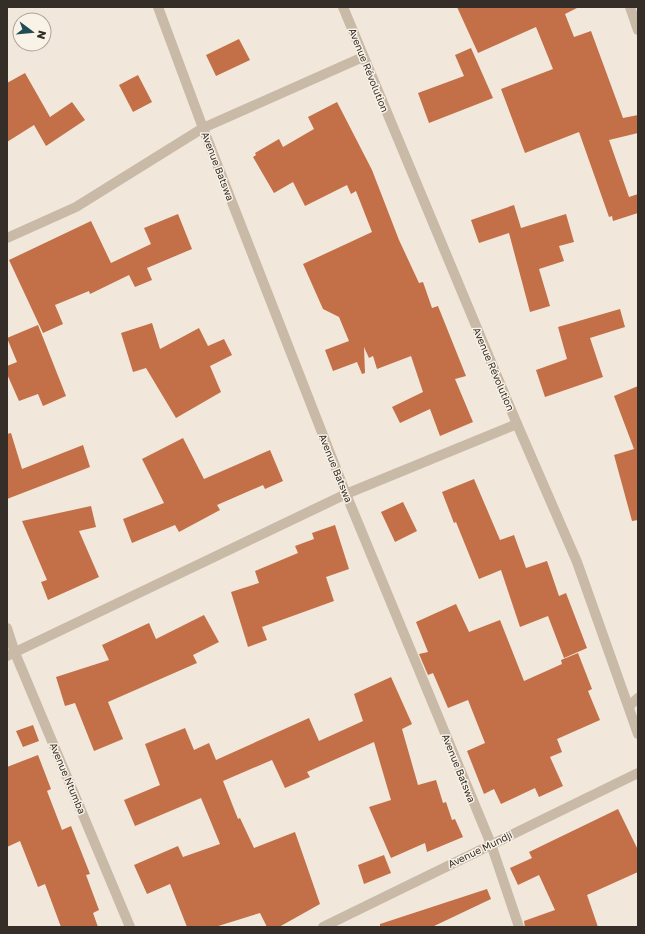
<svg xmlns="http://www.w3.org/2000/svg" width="645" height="934" font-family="'Golos Text',sans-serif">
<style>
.building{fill:#c36f47}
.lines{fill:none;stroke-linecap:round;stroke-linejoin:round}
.minor{stroke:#c9b9a7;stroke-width:10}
.labels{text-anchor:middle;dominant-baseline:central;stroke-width:3;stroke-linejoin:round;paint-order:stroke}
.street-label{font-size:10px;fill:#352d27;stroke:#f9f2e7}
</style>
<rect width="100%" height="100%" fill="#f1e8db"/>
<!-- building -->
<g class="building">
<path d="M457 7H579L565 14 574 37 591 31 623 118 638 115V133L609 140 629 197 638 194V213L613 221 612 216 609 217 579 132 525 153 501 89 553 69 536 27 478 53Z"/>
<path d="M239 39 250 60 216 76 206 55Z"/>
<path d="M471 48 493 98 429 123 418 93 464 76 455 55Z"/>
<path d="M25 73 50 117 72 102 85 120 46 146 34 125 7 142V83Z"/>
<path d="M138 75 152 102 133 112 119 85Z"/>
<path d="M337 102 372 170 399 240 419 283 423 282 432 308 438 306 466 376 455 379 473 422 440 436 430 409 400 423 392 407 423 392 411 356 377 369 373 356 369 358 364 347 365 373 362 374 357 362 333 371 325 350 349 341 339 317 323 309 303 264 372 232 356 191 351 194 347 185 305 206 293 182 274 193 253 157 256 155 255 153 279 139 283 147 314 129 308 117Z"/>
<path d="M514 205 521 228 566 214 574 242 559 246 564 261 539 269 550 306 530 312 509 233 479 243 471 220Z"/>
<path d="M178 214 192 249 147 268 152 280 135 287 129 275 90 294 89 291 55 305 63 324 43 333 9 260 91 221 111 263 151 244 144 228Z"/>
<path d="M620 309 625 327 590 338 603 377 545 397 536 370 567 359 558 327Z"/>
<path d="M152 323 160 349 199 328 208 346 224 339 232 355 210 366 221 392 176 418 146 368 133 372 121 333Z"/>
<path d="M38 325 66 396 43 406 38 394 19 401 7 374V366L17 362 7 338Z"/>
<path d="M638 386V520L632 521 614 455 634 449 614 396Z"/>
<path d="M11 433 22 469 83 445 90 467 7 499V434Z"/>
<path d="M183 438 204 479 270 450 283 481 265 489 263 485 217 505 220 510 179 532 175 525 132 543 123 519 164 503 142 459Z"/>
<path d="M474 479 500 540 514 535 526 568 547 561 559 596 566 593 587 648 564 658 548 616 520 627 501 570 479 579 456 522 454 523 442 492Z"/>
<path d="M403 502 417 531 395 542 381 512Z"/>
<path d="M91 506 96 527 79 531 99 577 48 600 41 582 47 580 22 521Z"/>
<path d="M335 525 349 569 326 577 334 601 262 627 267 640 248 647 231 592 259 583 255 571 298 553 295 546 314 539 312 533Z"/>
<path d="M456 604 469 632 500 620 524 681 562 664 561 660 578 653 592 689 588 691 600 720 557 739 562 752 550 757 563 786 539 797 535 788 501 804 494 789 484 794 467 751 485 743 468 700 448 708 433 673 428 675 419 654 428 652 416 622Z"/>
<path d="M204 615 219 642 193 655 197 663 108 702 123 739 94 751 75 703 65 706 56 677 109 660 102 645 149 623 156 639Z"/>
<path d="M391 677 412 724 402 729 418 785 436 780 443 803 446 802 452 820 455 819 463 837 427 852 425 843 391 858 369 807 391 800 374 742 307 772 310 777 285 788 272 760 223 781 238 819 240 818 254 848 295 832 320 904 279 927H267L260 913 215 927H187L170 884 147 894 134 865 178 846 183 857 220 844 201 798 135 826 124 800 160 785 145 744 185 728 194 750 209 743 216 760 309 718 319 741 363 721 354 694Z"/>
<path d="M33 725 39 741 23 747 16 731Z"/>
<path d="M38 755 51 789 47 791 62 830 71 826 90 874 86 875 99 910 93 913 98 927H61L45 884 38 887 20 841 7 847V767Z"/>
<path d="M618 809 638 850V872L587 895 598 927H525L524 921 555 910 539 875 518 885 510 868 532 858 529 852Z"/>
<path d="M384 855 391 873 364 884 358 865Z"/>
<path d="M487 889 491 899 432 927H380V924Z"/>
</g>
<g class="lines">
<!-- minor -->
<g class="minor">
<path d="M158 7 203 128 346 494 491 844 519 927"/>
<path d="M343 7 517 424 577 562 638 734"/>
<path d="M630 7 638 30"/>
<path d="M7 238 76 207 203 128 363 57"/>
<path d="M7 628 15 653 130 927"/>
<path d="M7 656 346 494 517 424"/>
<path d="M629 706 638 698"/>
<path d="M323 927 638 773"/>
</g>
</g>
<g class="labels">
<!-- street labels -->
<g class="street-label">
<text transform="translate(369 70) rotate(68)">Avenue Révolution</text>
<text transform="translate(218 166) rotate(69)">Avenue Batswa</text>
<text transform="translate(494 369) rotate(67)">Avenue Révolution</text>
<text transform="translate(336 468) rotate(68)">Avenue Batswa</text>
<text transform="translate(459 768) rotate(68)">Avenue Batswa</text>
<text transform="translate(68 778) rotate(67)">Avenue Ntumba</text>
<text transform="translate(480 849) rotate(-26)">Avenue Mundji</text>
</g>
</g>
<!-- border -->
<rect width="645" height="934" fill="none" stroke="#352d27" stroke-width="16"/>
<!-- north arrow -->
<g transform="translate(32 32) rotate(106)"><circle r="19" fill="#f9f2e7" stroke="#aba39a"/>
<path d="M0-3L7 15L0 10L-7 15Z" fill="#1e4d55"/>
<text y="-6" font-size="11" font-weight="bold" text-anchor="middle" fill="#352d27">N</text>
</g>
</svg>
